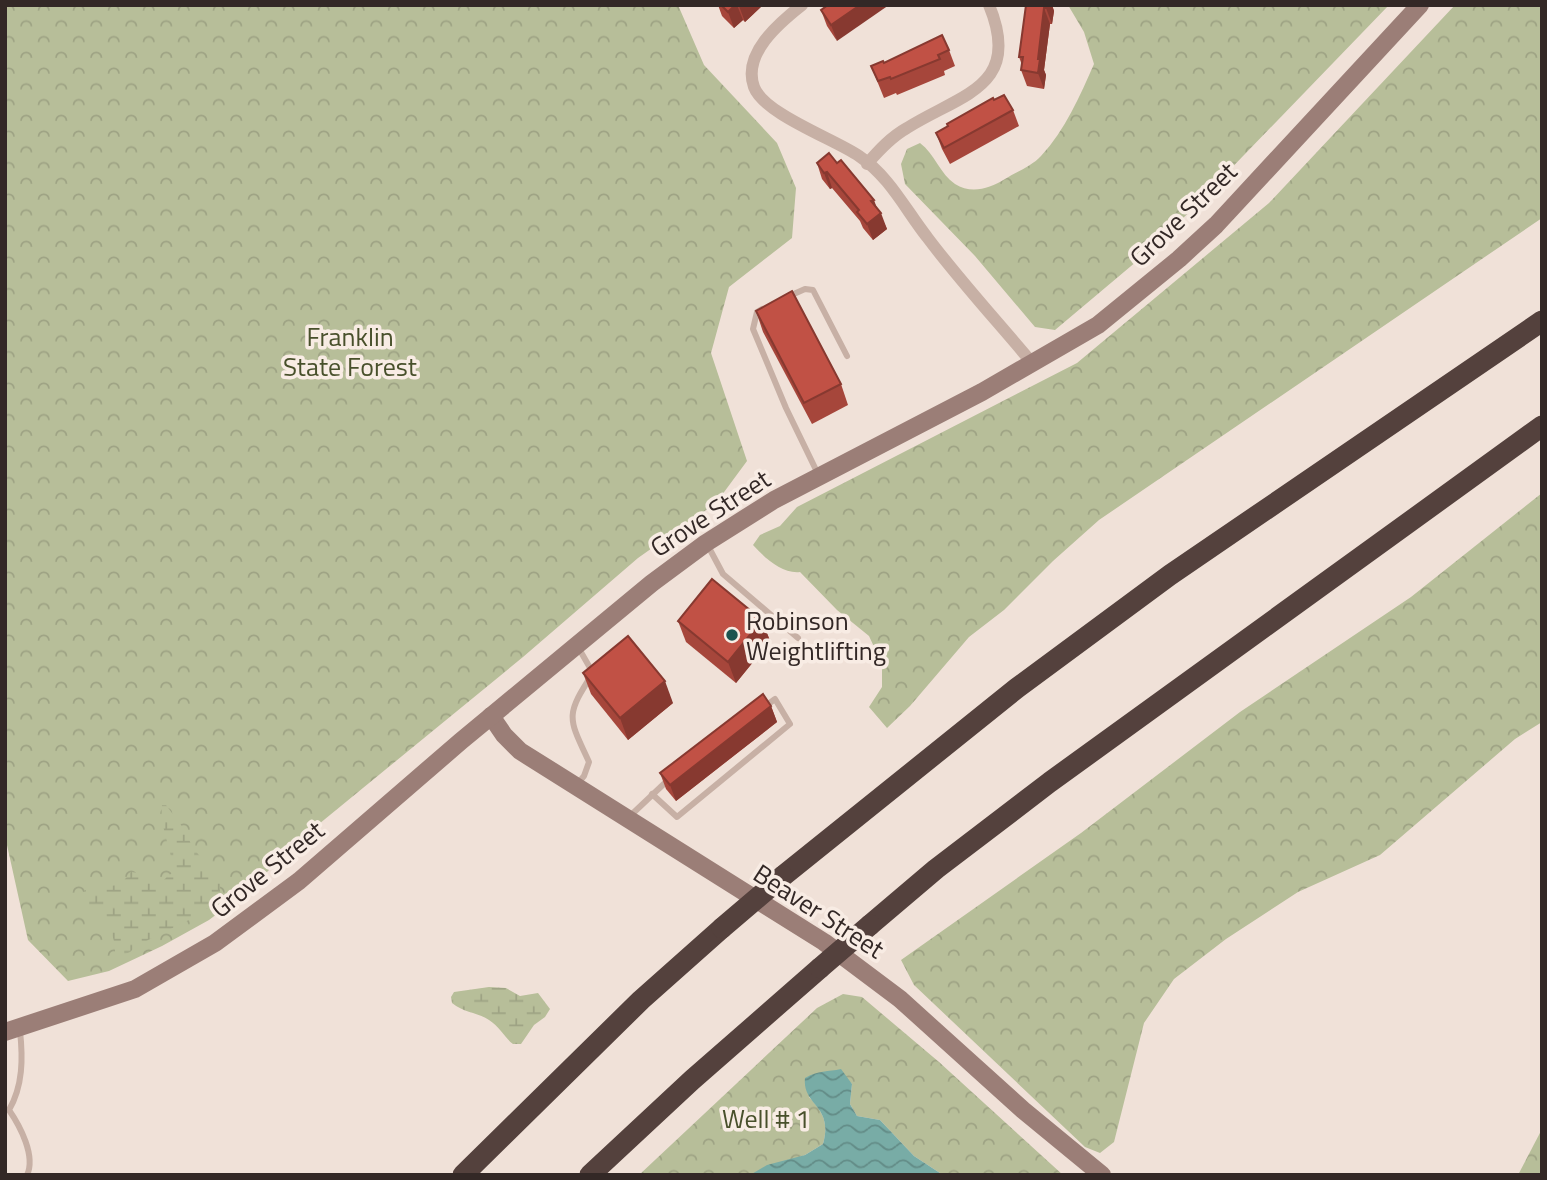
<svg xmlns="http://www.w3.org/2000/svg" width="1547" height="1180" font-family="'Titillium Web',sans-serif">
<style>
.forest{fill:url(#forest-crowns)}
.wetland{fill:url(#wetland-marsh)}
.water{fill:url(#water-waves)}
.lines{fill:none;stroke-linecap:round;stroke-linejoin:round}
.lane{stroke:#c7b0a5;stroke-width:6}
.street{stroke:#c7b0a5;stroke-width:12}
.secondary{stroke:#9b7e77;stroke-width:18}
.highway{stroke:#54413d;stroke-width:21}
.highway-bridge{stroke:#54413d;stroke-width:21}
.wall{fill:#a6463b}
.shaded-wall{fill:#873930}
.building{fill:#c15145;stroke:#873930;stroke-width:2}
.poi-dot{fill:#1d534f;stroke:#f8ece4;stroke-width:2.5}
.labels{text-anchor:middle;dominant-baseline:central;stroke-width:7;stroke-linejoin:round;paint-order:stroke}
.street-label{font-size:26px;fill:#332826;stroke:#f8ece4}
.park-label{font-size:26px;fill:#48502b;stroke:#f8ece4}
.poi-label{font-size:26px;fill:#332826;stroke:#f8ece4;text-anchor:start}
</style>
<defs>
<pattern id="forest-crowns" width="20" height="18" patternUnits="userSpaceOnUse" patternTransform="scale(1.75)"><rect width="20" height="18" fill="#b7be99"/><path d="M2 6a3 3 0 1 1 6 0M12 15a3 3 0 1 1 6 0" fill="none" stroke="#9ea384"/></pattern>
<pattern id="wetland-marsh" width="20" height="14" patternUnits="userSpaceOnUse" patternTransform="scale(1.75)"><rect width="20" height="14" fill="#b7be99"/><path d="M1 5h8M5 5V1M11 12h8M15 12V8" fill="none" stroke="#9ea384"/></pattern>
<pattern id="water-waves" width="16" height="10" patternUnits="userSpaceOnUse" patternTransform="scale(1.75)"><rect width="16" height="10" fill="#78aca6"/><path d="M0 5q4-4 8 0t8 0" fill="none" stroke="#638c87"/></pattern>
</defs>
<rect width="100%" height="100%" fill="#f0e1d8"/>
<!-- forest -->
<g class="forest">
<path d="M5 5H678L704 65 777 143 796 188 792 238 729 287 711 353 747 461 716 503 638 558 523 657 297 842 251 888 209 920 162 946 109 971 68 981 28 940 5 836Z"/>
<path d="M1068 5H1389L1162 240 1055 330 1035 327 975 256 905 184 901 164 907 149 920 143C935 154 940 174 955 184 971 194 989 189 1005 179 1016 172 1032 166 1041 156 1065 130 1080 96 1094 64L1084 32Z"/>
<path d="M1455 5H1542V218L1099 520 1053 561 1004 610 969 637 910 706 887 728 869 707 882 687V664L869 636 837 610 800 572C782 574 765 558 753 545L760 535 780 526 797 507 1077 363 1269 203Z"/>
<path d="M1542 493V722L1515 739 1380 855 1298 892 1226 939 1174 979 1144 1023 1114 1142 1100 1153 1085 1147 914 985 901 960 1081 833 1240 712 1411 597Z"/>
<path d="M843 994 862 997 939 1062 1063 1175H943L914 1156 880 1120 857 1116 850 1104 852 1084 837 1070 809 1097C823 1112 829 1123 823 1144L805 1155 750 1175H639L817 1008Z"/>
<path d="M1542 1129V1175H1518Z"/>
</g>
<!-- wetland -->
<g class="wetland">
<path d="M162 805H166L184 829 192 846 220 883V893L222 897 197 916 136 946 130 952 119 957 115 954C118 919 83 921 79 895L88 888 120 885 131 872 139 873 154 886 159 884 173 872C173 850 159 828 162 805Z"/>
<path d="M489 987 506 988 520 996 538 993 550 1009 545 1017 534 1025 521 1044H513C504 1037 500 1027 489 1020 477 1012 464 1013 452 1003L451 997 454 992Z"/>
</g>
<!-- water -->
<path class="water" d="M841 1069 852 1084 850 1104 857 1116 880 1120 914 1156 943 1175H750L767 1165 805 1155 823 1144C834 1105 802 1106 805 1078 818 1070 828 1072 841 1069Z"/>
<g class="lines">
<!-- lane -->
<g class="lane">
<path d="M787 297 805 289 813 290 847 356"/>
<path d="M762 309 757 312 753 329 786 408 818 474"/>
<path d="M707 544 723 574 798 638"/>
<path d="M578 783 584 776 589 762C568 717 565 716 593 673L578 647"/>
<path d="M652 794 677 817 790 724 775 699 763 708"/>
<path d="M630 816 668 780"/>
<path d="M20 1031C23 1058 23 1086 9 1110 20 1126 36 1156 27 1175"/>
</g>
<!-- street -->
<g class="street">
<path d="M802 5C779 23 742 54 754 87 764 114 834 139 859 156 890 177 905 209 927 237 960 281 998 322 1033 364"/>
<path d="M867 164C879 150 891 137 907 128 961 94 1023 87 989 5"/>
</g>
<!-- secondary -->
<g class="secondary">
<path d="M491 716 504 735 520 751 824 942 900 999 1023 1110 1102 1175"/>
<path d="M5 1032 135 989 215 943 299 881 461 741 652 583 706 543 774 500 982 392 1098 325 1179 259 1216 225 1420 5"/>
</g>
<!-- highway -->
<g class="highway">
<path d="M783 876 1017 688 1170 575 1542 321"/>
<path d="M870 925 936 869 1050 782 1542 426"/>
<path d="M463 1175 641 1000 722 928"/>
<path d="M590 1175 692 1080 820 968"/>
</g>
<!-- highway-bridge -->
<g class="highway-bridge">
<path d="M722 928 783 876"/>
<path d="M820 968 870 925"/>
</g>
</g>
<!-- wall -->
<g class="wall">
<path d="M718 5H763L745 22 743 20 734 28 722 16Z"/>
<path d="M828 5 837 41 827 26 821 10Z"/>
<path d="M1026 5H1052L1054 11 1052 24H1050L1044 70 1046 75 1044 89 1027 86 1021 70 1022 65 1019 57Z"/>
<path d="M949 50 955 66 944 71 945 75 897 95 896 93 884 98 871 66Z"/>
<path d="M994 100 1013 110 1019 126 950 164 942 149 936 133Z"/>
<path d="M817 163 877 208 887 229 873 240 863 228 860 221 832 188 830 189 822 179Z"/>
<path d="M756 311 841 384 848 405 812 424 763 332Z"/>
<path d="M762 620 770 641 736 683 686 642 678 621Z"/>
<path d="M583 673 673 703 628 740 591 694Z"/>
<path d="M771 706 777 722 676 801 666 789 660 773Z"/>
</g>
<!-- shaded-wall -->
<g class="shaded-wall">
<path d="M735 5H737L743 20 734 28 728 12Z"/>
<path d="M740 5H763L745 22 739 6Z"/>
<path d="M860 5H889L837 41 831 25Z"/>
<path d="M1047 5H1052L1054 11 1052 24 1046 8Z"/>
<path d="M1044 8 1050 24 1044 70 1046 75 1044 89 1038 73V59Z"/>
<path d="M827 172 832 188 830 189 824 173Z"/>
<path d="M874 200 879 214 881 213 887 229 873 240 867 224 871 201Z"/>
<path d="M762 620 770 641 736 683 728 662Z"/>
<path d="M665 681 673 703 628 740 620 718Z"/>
<path d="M771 706 777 722 676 801 670 785Z"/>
</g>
<!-- building -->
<g class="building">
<path d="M721 5H735L728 12Z"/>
<path d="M828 5H860L831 25 821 10Z"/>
<path d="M1026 5H1047L1046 8H1044L1038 59H1040L1038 73 1021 70 1023 57H1019Z"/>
<path d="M942 35 949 50 938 55 940 59 891 79 890 77 878 81 871 66 883 61 884 63Z"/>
<path d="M1004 95 1013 110 944 148 936 133 948 126 947 124 993 98 994 100Z"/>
<path d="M829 153 837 163 841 160 874 200 871 201 881 213 867 224 857 212 859 210 827 172 824 173 817 163Z"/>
<path d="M792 291 841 384 804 403 756 311Z"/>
<path d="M712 579 762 620 728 662 678 621Z"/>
<path d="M628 636 665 681 620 718 583 673Z"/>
<path d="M763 694 771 706 670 785 660 773Z"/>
</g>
<!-- markers -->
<circle class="poi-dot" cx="732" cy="635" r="7"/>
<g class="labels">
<!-- street labels -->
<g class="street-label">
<text transform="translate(1183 214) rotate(-44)">Grove Street</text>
<text transform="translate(710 513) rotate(-33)">Grove Street</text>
<text transform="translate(267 869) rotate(-39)">Grove Street</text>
<text transform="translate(819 911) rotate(33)">Beaver Street</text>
</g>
<!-- park labels -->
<g class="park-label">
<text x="350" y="336">Franklin<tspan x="350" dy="30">State Forest</tspan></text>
<text x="766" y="1118">Well # 1</text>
</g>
<!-- poi labels -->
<g class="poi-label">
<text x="746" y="620">Robinson<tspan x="746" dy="30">Weightlifting</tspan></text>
</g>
</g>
<!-- border -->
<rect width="1547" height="1180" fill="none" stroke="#332826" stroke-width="14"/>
</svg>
